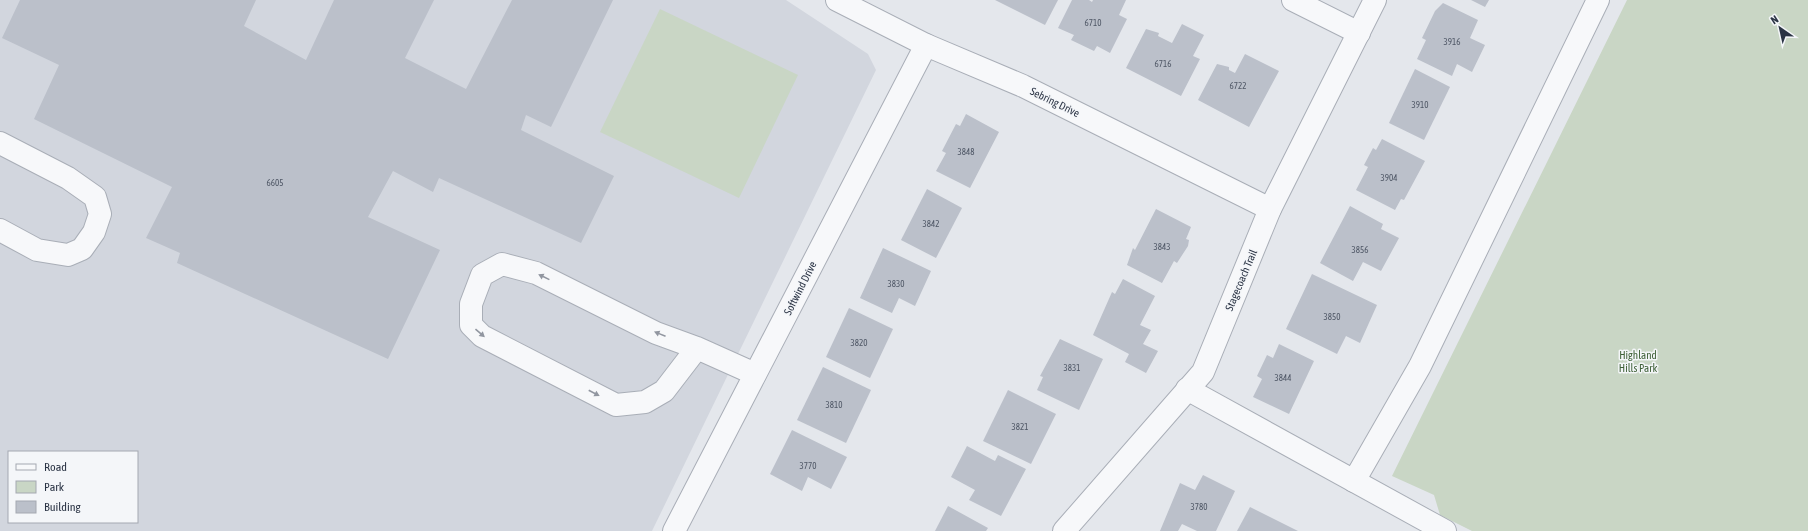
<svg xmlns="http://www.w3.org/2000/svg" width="1808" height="531" font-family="'Asap Condensed',sans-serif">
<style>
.built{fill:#d2d6de;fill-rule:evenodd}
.green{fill:#c9d6c5}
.building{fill:#bbc0ca}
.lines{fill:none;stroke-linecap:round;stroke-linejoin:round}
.minor-casing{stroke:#a9aeb7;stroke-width:24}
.minor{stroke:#f7f8fa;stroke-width:22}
.oneway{fill:#9196a0}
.labels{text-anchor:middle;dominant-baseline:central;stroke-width:3;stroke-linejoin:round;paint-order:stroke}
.number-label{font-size:9px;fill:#4f5766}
.street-label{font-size:11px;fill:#2b3445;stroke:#f4f6f9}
.park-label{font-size:11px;fill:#3f6138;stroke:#f4f6f9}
</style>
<rect width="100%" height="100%" fill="#e4e7ec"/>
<!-- built -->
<path class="built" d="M0 0H786L868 54 876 70 652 531H0ZM9 452H137V522H9Z"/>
<!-- green -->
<g class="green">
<path d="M1627 0H1808V531H1472L1440 515 1434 495 1392 476Z"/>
<path d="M660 9 798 75 739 198 600 132Z"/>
</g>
<!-- building -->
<g class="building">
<path d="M20 0H256L244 26 306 60 334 0H434L405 58 466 89 512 0H613L551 127 526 115 521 130 614 176 581 243 439 178 433 192 393 171 368 217 440 250 388 359 177 263 180 253 146 238 172 187 34 119 59 65 2 38Z"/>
<path d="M995 0H1058L1045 25Z"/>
<path d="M1072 0H1089L1092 2 1093 0H1126L1119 15 1127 19 1110 53 1097 46 1094 51 1071 40 1074 35 1058 28Z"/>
<path d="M1471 0H1489L1485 7Z"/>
<path d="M1443 3 1478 20 1470 38 1485 45 1472 72 1457 64 1452 76 1417 59 1426 40 1422 38 1435 11Z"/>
<path d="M1182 24 1204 35 1193 56 1200 59 1181 96 1126 68 1146 29 1159 33 1158 36 1172 43Z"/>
<path d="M1245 54 1279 71 1249 127 1198 100 1217 64 1229 67V70L1235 73Z"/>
<path d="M1415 69 1450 87 1424 140 1389 123Z"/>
<path d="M966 114 999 132 970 188 936 171 946 153 942 151 956 124 960 126Z"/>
<path d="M1382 139 1425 161 1404 200 1401 199 1395 210 1356 190 1368 167 1364 165 1373 148 1376 150Z"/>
<path d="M927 189 962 208 936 258 901 240Z"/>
<path d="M1350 206 1383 224 1381 229 1399 238 1381 271 1363 262 1353 281 1320 263Z"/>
<path d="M1156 209 1191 227 1186 239 1189 240 1188 246 1177 263 1174 261 1162 283 1127 265 1133 248 1135 250Z"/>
<path d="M883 248 931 271 915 306 899 298 892 313 860 298Z"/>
<path d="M1312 274 1377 305 1360 343 1346 336 1337 354 1286 329Z"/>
<path d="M1123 279 1155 296 1140 325 1151 330 1143 344 1158 351 1146 373 1125 362 1129 354 1093 335 1112 292 1115 294Z"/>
<path d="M849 308 893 329 870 378 826 357Z"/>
<path d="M1060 339 1103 359 1079 410 1037 390 1043 377 1040 376Z"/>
<path d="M1279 344 1314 361 1289 414 1253 397 1262 379 1257 376 1267 355 1273 358Z"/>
<path d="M823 367 871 390 846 443 797 420Z"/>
<path d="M1008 390 1056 414 1031 464 983 441Z"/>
<path d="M792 430 847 457 831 489 808 477 802 491 770 474Z"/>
<path d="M967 446 995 461 998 455 1026 469 1001 516 969 500 975 490 951 477Z"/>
<path d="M1203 475 1235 491 1216 531H1197L1182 524 1178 531H1160L1180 483 1195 490Z"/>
<path d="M948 506 988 528 986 531H935Z"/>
<path d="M1250 507 1298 531H1237Z"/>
</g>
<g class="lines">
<!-- minor casing -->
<g class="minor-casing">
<g id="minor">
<path d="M837 0 926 45 1023 86 1270 209"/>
<path d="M1293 0 1359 33"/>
<path d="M0 143 68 178 95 197 100 214 94 232 82 249 68 255 37 250 0 230"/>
<path d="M697 348 664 391 645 402 616 405 482 336 471 325V304L482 275 502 264 536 273 656 333 697 348 755 374"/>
<path d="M1187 389 1445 531"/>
<path d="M1354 481 1420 366 1598 0"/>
<path d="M674 531 926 45"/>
<path d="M1064 531 1203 372 1270 209 1375 0"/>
</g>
</g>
<!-- minor -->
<use href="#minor" class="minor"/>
</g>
<!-- one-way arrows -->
<defs><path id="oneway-solid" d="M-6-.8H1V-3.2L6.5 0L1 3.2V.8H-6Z"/></defs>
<g class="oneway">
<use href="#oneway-solid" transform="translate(544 277) rotate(-154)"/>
<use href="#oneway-solid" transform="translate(480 333) rotate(41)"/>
<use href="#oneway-solid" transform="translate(660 334) rotate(-158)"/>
<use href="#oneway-solid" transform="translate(594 393) rotate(28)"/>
</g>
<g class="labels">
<!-- number labels -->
<g class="number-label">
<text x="1093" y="23">6710</text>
<text x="1452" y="42">3916</text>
<text x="1163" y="64">6716</text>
<text x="1238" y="86">6722</text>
<text x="1420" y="105">3910</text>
<text x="966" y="152">3848</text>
<text x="1389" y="178">3904</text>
<text x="275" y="183">6605</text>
<text x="931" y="224">3842</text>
<text x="1162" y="247">3843</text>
<text x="1360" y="250">3856</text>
<text x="896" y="284">3830</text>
<text x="1332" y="317">3850</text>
<text x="859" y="343">3820</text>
<text x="1072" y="368">3831</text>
<text x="1283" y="378">3844</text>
<text x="834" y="405">3810</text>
<text x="1020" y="427">3821</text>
<text x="808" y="466">3770</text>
<text x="1199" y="507">3780</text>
</g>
<!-- street labels -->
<g class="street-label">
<text transform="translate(1055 102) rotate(26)">Sebring Drive</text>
<text transform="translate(1241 280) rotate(-67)">Stagecoach Trail</text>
<text transform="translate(800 288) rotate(-63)">Softwind Drive</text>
</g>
<!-- park labels -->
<g class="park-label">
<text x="1638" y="355">Highland<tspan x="1638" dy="13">Hills Park</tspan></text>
</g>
</g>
<!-- legend -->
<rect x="8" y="451" width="130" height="72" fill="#f4f6f9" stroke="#a4a8b1"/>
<rect x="16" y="464" width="20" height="6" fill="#f7f8fa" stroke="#a4a8b1"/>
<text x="44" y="471" font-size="12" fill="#2b3445">Road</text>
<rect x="16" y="481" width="20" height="12" fill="#c9d6c5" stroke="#a4a8b1"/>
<text x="44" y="491" font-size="12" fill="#2b3445">Park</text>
<rect x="16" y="501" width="20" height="12" fill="#bbc0ca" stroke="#a4a8b1"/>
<text x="44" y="511" font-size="12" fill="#2b3445">Building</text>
<!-- north arrow -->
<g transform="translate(1780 28) rotate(326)" stroke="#f4f6f9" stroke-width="3" paint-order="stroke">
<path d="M0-3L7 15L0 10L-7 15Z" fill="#2b3445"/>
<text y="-6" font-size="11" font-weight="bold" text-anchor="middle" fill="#2b3445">N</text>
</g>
</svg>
